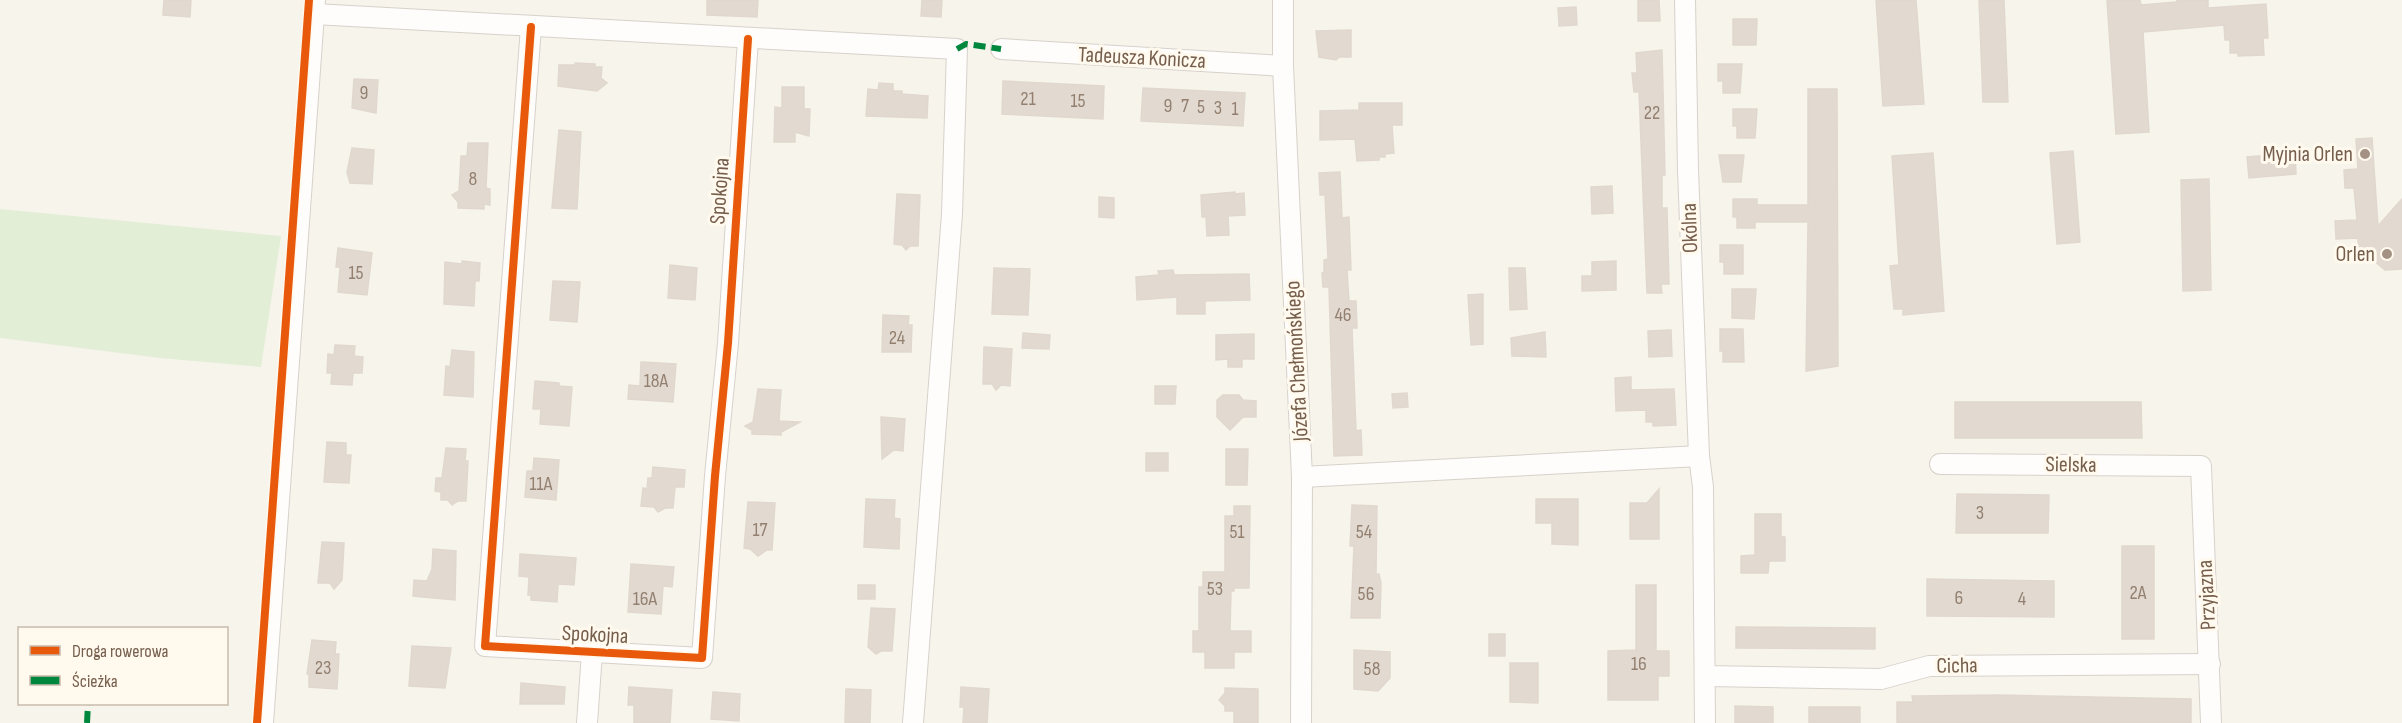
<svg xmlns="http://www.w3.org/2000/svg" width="2402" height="723" font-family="'Sofia Sans Condensed',sans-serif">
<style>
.green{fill:#e3eed7}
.building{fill:#e2dad1;stroke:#e0d8ce;stroke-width:1.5}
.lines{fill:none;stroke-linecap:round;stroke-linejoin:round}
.minor-casing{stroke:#d7d1ca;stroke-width:22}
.minor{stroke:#fefdfc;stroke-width:20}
.quiet{stroke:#00873e;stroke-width:6;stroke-dasharray:12 6;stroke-linecap:butt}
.cycleway-casing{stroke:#fff9ee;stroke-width:11}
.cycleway{stroke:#e8590c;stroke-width:8}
.poi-dot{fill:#a39284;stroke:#fff9ee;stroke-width:2}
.labels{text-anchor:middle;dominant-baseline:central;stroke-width:6;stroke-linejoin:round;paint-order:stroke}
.number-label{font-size:20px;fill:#938070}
.street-label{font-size:22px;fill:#765e4c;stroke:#fff9ee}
.poi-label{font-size:22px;fill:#765e4c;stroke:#fff9ee;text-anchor:end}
</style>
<rect width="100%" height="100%" fill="#f7f4ec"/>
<!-- green -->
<path class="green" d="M0 209 281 236 261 367 160 358 0 338Z"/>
<!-- building -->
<g class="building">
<path d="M164 0H191L190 17 163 15Z"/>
<path d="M707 0H758L757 17 707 15Z"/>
<path d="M922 0H942L941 17 921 16Z"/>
<path d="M1638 0H1659L1660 21H1638Z"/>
<path d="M1876 0H1916L1924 104 1883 106Z"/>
<path d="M1979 0H2004L2008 102H1983Z"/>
<path d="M2107 0H2140L2141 5 2177 2V0H2208V8L2266 4 2268 38H2263L2264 55 2238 56V53H2230V40H2225L2224 25 2143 32 2149 132 2116 134Z"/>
<path d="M1576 7 1577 25 1559 26 1558 8Z"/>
<path d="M1733 19H1757L1756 45H1733Z"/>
<path d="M1351 30V57H1339L1336 60 1319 57 1316 31Z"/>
<path d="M1662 50 1665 175H1662V208H1667L1669 284H1661L1662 293H1647L1639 92H1634L1632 73H1637L1636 53Z"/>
<path d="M575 63 595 64V67H602L601 78 607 83 597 91 558 86 559 65H575Z"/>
<path d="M1718 64H1742L1740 93H1723V81H1718Z"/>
<path d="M354 79 378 80 376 113 352 108Z"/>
<path d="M1003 81 1104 86 1103 119 1002 114Z"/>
<path d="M879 83 893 84V91H902V94L928 96 927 118 866 116 868 89 878 90Z"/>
<path d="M782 87H804V109H810L809 136 795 132V142H774L775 107 782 108Z"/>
<path d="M1143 88 1245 93 1243 126 1141 121Z"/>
<path d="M1808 89H1837L1838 366 1806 371 1808 222H1755V228H1737V217H1733V199H1757V205H1808Z"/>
<path d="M1359 103H1402V125H1392L1394 153 1385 154V157H1379V160L1357 161 1355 139 1320 140V111L1359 110Z"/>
<path d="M1733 109H1757L1755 138H1737V126H1733Z"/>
<path d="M559 130 581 132 577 209 552 208Z"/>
<path d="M2372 138 2378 226 2402 199V269L2385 270 2366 254H2359L2358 238 2336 239 2335 221 2357 220 2354 188H2345L2344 170 2358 169 2356 139Z"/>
<path d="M468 143H488L486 188 490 189V205L484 204V209L458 208V202L452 195 459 191 461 156H467Z"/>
<path d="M352 148 374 150 372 184 350 183 347 172Z"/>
<path d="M2073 151 2080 242 2057 244 2050 153Z"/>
<path d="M1933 153 1944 311 1903 315V309H1894L1890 266 1899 265 1892 156Z"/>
<path d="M2295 153 2296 174 2249 178 2247 157Z"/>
<path d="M1719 155H1744L1741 182H1723Z"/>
<path d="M1340 172 1342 218 1349 217 1351 270H1347L1349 301H1356L1357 328H1352L1356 431 1361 430 1362 455 1334 456 1329 287H1323L1322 273H1324V260L1328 259 1325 195H1320L1319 173Z"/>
<path d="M2209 179 2211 290 2183 291 2181 180Z"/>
<path d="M1612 186 1613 213 1592 214 1591 187Z"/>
<path d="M1235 192V194L1244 193 1245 215 1228 216 1229 235 1207 236 1206 217H1202L1201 195Z"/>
<path d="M897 194 920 195 918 246H910L906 250 902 245 894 244Z"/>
<path d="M1099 197 1114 198V218L1099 217Z"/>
<path d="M1720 245H1743V274H1724V262H1720Z"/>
<path d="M338 248 372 253 367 295 338 292 340 267H336Z"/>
<path d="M462 261 480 263 479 281H475L474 306 444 304 445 262 462 264Z"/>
<path d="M1616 261V290L1582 291V276H1592V262Z"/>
<path d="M670 265 697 268 695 300 668 298Z"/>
<path d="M994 268 1030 269 1028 315 992 314Z"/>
<path d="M1509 268H1525L1527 309 1510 310Z"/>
<path d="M1173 270 1174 275 1249 274 1250 300 1205 301V314H1177V297L1137 300 1136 277 1159 275 1158 271Z"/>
<path d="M553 281 580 282 577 322 550 320Z"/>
<path d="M1732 289H1756L1754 319 1732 318Z"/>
<path d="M1483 294V344L1471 345 1468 295Z"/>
<path d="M883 315 909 316 908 325H912L911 352H882Z"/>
<path d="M1720 329H1743L1744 362H1723V351H1720Z"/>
<path d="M1671 330 1672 356 1649 357 1648 331Z"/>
<path d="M1545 332 1546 357 1512 356 1511 338Z"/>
<path d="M1023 333 1050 335 1049 349 1022 348Z"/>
<path d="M1254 334V359H1242V367H1228V359L1216 360V335Z"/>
<path d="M335 345 355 346 354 356 363 357 362 373H353L352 385 331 384 332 373H327L328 354 334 355Z"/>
<path d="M984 347 1012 349 1010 386 1001 385 996 390 992 384H983Z"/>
<path d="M452 350 474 352 473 397 444 395 446 366 450 367Z"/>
<path d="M641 362 676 364 673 402 628 399 629 385 640 386Z"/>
<path d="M1631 377V390L1674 389 1676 425 1653 426V422H1646V410L1616 411 1615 378Z"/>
<path d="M535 381 559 383V386L572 387 569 426 540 424 541 409H533Z"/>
<path d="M1155 386H1176L1175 404H1155Z"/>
<path d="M758 389 781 390 779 421 800 422 781 432V435L752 434V430L745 426 753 422Z"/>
<path d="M1407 393 1408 407 1393 408 1392 394Z"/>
<path d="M1223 395H1239L1243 400 1256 401V417H1243L1230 430 1217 417V400Z"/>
<path d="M1955 402H2141L2142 438H1955Z"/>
<path d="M881 417 905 419 903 451 894 450 882 459Z"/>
<path d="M327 442 346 443V455H351L349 483 324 482Z"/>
<path d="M446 448 466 449 465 461H468L466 501H458L452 505 448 500H441V492L435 491 436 478H442Z"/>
<path d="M1226 449H1248L1247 485H1226Z"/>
<rect x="1146" y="453" width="22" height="18"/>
<path d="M534 458 559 460 556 500 525 497 527 471H533Z"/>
<path d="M653 467 685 470 684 487H675L673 508H665L658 512 654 507 641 506 643 488 647 489 648 478H652Z"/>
<path d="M1659 489V539H1630V503H1647Z"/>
<path d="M1957 494 2049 495 2048 533H1956Z"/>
<path d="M866 499 895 500 894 518 900 519 899 549 864 547Z"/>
<path d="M1536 499H1578V545L1552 544V523H1536Z"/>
<path d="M748 502 775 503 772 550H767L758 556 750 549 744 548Z"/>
<path d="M1352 505 1377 506 1376 574H1379L1381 583 1380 618H1351L1354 546H1350Z"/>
<path d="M1234 506H1250L1249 588H1234V591H1231L1230 631H1251V652H1234V668H1205V652H1193V631H1199V587H1203V572H1225V516H1234Z"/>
<path d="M1755 514H1781V537H1785V561H1769L1768 573H1741V556L1755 555Z"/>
<path d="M322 542 344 543 342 580 334 589 330 583H318Z"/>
<rect x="2122" y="546" width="32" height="93"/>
<path d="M433 549 456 551 455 600 413 596 414 580 427 581 432 569Z"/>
<path d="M520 554 576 558 574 585 558 584 557 602 531 600V595H528L529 577 519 576Z"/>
<path d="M631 564 674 567 672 587 663 586 661 614 628 612Z"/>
<path d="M1927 579 2054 581V617L1927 616Z"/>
<rect x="858" y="585" width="17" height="14"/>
<path d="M1636 585H1656V651H1669V676H1658V700H1608V651L1636 650Z"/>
<path d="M871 608 895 609 892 651H881L876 654 868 647Z"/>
<path d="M1736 627 1875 628V649L1736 648Z"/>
<rect x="1489" y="634" width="16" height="22"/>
<path d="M312 640 336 642 335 654H339L337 689 309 687V674H307Z"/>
<path d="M412 646 451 648 445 688 409 686Z"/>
<path d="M1354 650 1390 652V678L1378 691 1354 689Z"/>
<path d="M1510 663H1538V703L1510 702Z"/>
<path d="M521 683 565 687 564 704H520Z"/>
<path d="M629 687 672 690 670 723H634V705H628Z"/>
<path d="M961 687 989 689 987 723H963L964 707H960Z"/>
<path d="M1225 688 1258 689V723H1234V711H1225V706L1219 700 1225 693Z"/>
<path d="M846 689 871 690 870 723H845Z"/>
<path d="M713 692 740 694 739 721 711 719Z"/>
<path d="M1998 695 2191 699V723H1897V702H1913L1912 696Z"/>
<path d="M1735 706 1773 707V723H1735Z"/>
<rect x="1809" y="707" width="51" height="16"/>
</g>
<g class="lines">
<!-- minor casing -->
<g class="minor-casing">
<g id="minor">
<path d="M1283 0V66L1302 477 1301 723"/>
<path d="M1685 0 1688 170 1699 456 1703 487 1705 723"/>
<path d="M314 14 957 49 952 214 913 723"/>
<path d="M531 27 485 646 702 658 715 476 728 343 748 39"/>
<path d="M1001 49 1283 66"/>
<path d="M1940 464 2201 466 2211 723"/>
<path d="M1302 477 1699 456"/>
<path d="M1706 676 1881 679 1929 666 2210 664"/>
<path d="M263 723 315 0"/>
<path d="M587 723 592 653"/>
</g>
</g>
<!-- minor -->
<use href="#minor" class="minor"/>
<!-- quiet -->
<g class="quiet">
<path d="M957 49 966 44 1001 49"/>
<path d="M87 723 88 704"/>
</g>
<!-- cycleway casing -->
<g class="cycleway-casing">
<g id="cycleway">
<path d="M531 27 485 646 702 658 715 476 728 343 748 39"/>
<path d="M257 723 309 0"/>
</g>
</g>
<!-- cycleway -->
<use href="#cycleway" class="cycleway"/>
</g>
<!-- markers -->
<g class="poi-dot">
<circle cx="2365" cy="154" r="6"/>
<circle cx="2387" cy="254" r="6"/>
</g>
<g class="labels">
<!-- number labels -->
<g class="number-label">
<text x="364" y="93">9</text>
<text x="1028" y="99">21</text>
<text x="1078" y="101">15</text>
<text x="1168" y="106">9</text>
<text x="1185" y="106">7</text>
<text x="1201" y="107">5</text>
<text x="1218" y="108">3</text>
<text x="1235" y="109">1</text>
<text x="1652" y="113">22</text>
<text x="473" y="179">8</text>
<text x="356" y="273">15</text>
<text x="1343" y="315">46</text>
<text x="897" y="338">24</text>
<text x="656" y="381">18A</text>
<text x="541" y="484">11A</text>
<text x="1980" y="513">3</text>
<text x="760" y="530">17</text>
<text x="1237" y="532">51</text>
<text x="1364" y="532">54</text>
<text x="1215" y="589">53</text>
<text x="2138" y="593">2A</text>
<text x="1366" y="594">56</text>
<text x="1959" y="598">6</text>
<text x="645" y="599">16A</text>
<text x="2022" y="599">4</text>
<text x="1639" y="664">16</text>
<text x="323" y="668">23</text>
<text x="1372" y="669">58</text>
</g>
<!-- street labels -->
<g class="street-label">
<text transform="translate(1142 58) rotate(3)">Tadeusza Konicza</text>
<text transform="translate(720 191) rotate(-86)">Spokojna</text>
<text transform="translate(1690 228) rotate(-92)">Okólna</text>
<text transform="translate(1297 361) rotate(-93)">Józefa Chełmońskiego</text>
<text transform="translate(2071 465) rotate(1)">Sielska</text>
<text transform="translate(2207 595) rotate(-93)">Przyjazna</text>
<text transform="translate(595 635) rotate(3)">Spokojna</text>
<text transform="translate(1957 666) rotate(-1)">Cicha</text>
</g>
<!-- poi labels -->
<g class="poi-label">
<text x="2353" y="154">Myjnia Orlen</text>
<text x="2375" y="254">Orlen</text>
</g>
</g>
<!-- legend -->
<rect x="18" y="627" width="210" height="78" fill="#fff9ee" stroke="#c8bbad" stroke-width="1.5"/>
<rect x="30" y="646" width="30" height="9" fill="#e8590c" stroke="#c8bbad" stroke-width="1.5"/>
<text x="72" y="657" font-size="18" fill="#765e4c">Droga rowerowa</text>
<rect x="30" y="676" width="30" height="9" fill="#00873e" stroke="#c8bbad" stroke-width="1.5"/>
<text x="72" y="687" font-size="18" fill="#765e4c">Ścieżka</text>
</svg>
